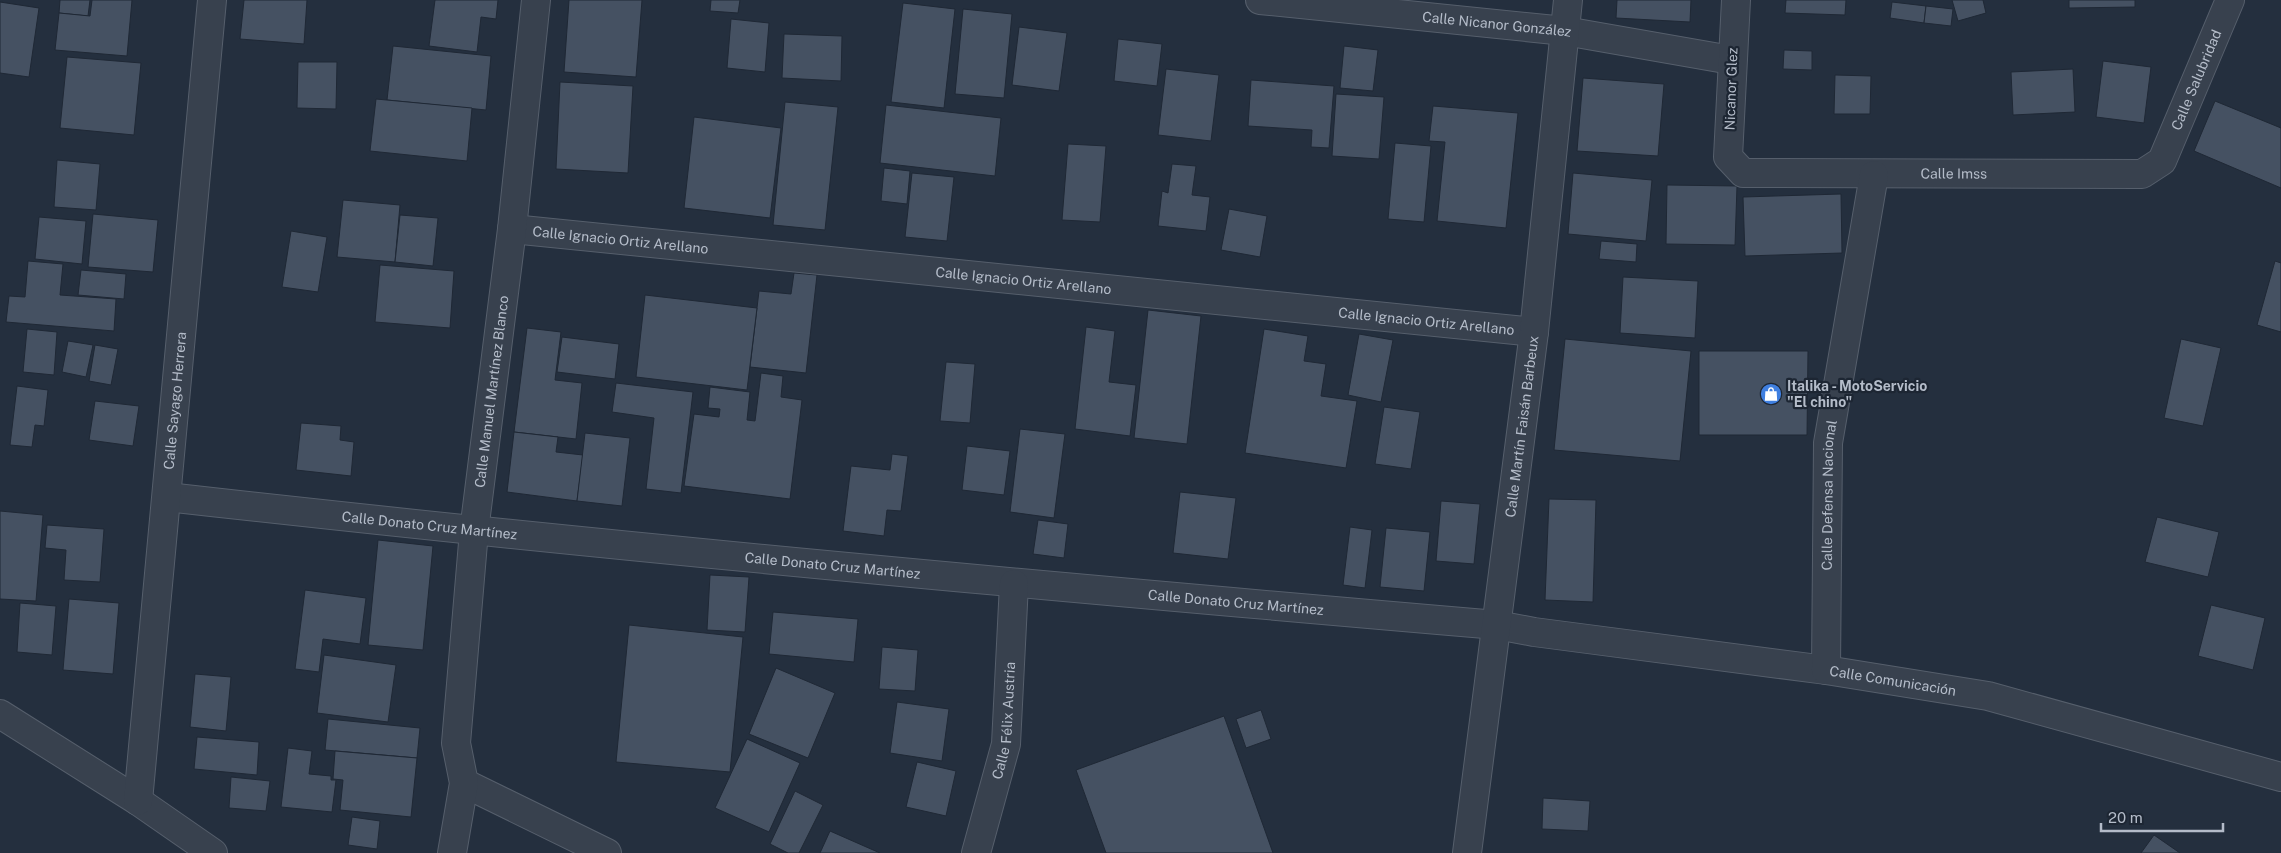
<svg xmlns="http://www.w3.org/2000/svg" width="2281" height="853" font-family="'Public Sans',sans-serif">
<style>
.building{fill:#455162;stroke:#1f2835}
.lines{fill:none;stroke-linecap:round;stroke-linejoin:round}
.minor-casing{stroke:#565f6c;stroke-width:30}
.minor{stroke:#38414e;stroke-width:28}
.labels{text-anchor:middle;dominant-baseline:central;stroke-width:4.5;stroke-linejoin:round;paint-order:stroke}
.street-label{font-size:14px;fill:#b4bcc9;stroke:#1d2633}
.poi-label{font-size:14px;font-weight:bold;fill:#b4bcc9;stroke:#1d2633;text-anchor:start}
</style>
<rect width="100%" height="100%" fill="#242f3e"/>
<!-- building -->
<g class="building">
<path d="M60 0H90L88 16 59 13Z"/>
<path d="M92 0H132L127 56 55 50 59 13 90 16Z"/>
<path d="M244 0H307L304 44 240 39Z"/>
<path d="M435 0H498L496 19 481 17 477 52 429 46Z"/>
<path d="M569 0H642L636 77 564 72Z"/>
<path d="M711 0H740L738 13 710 11Z"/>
<path d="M1617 0H1691L1690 22 1616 18Z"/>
<path d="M1786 0H1846L1845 15 1785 13Z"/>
<path d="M1952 0H1983L1986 13 1958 21Z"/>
<path d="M2069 0H2135V7L2069 8Z"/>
<path d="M0 2 39 8 29 77 0 73Z"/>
<path d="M1892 2 1926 6 1924 23 1890 18Z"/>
<path d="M903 3 955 9 944 108 891 102Z"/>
<path d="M1926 6 1953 9 1951 26 1924 23Z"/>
<path d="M963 9 1012 14 1004 98 955 94Z"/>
<path d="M731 19 769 23 765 72 727 68Z"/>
<path d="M1019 27 1067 33 1059 91 1012 85Z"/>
<path d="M784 34 842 36 841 81 782 78Z"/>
<path d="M1118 39 1162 44 1157 86 1114 81Z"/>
<path d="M393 46 491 56 486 110 387 100Z"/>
<path d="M1344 46 1378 50 1373 91 1340 88Z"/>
<path d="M1784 50 1812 51V70L1783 69Z"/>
<path d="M67 57 141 63 134 135 60 128Z"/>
<path d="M2103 61 2151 67 2144 123 2096 117Z"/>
<path d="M298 62H337L336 109 297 108Z"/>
<path d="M1166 69 1219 75 1211 141 1158 135Z"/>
<path d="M2073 69 2075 112 2013 115 2011 72Z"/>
<path d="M1835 75 1871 76 1870 114H1834Z"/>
<path d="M1583 78 1664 84 1658 156 1577 151Z"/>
<path d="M1251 80 1334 86 1329 148 1311 147 1312 130 1248 126Z"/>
<path d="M560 82 633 86 628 173 556 169Z"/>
<path d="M1336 94 1384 97 1379 159 1332 156Z"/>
<path d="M376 99 472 108 467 161 370 151Z"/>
<path d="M2215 101 2281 128V188L2194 151Z"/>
<path d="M785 102 838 107 825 230 773 225Z"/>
<path d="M886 105 1001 118 995 176 880 163Z"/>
<path d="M1433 106 1518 113 1506 228 1437 221 1445 142 1429 141Z"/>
<path d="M694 117 781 128 770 218 684 208Z"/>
<path d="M1395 143 1431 146 1424 222 1388 219Z"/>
<path d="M1068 144 1106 146 1100 222 1062 220Z"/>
<path d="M57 160 100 164 96 210 54 207Z"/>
<path d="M1172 164 1196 166 1192 195 1210 197 1206 231 1158 226 1162 191 1168 193Z"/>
<path d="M884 168 910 171 907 204 881 201Z"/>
<path d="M912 173 954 177 947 241 905 237Z"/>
<path d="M1573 173 1652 180 1646 241 1568 234Z"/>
<path d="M1667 185 1737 186 1735 245 1666 244Z"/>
<path d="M1841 194 1842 253 1745 256 1743 197Z"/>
<path d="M343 200 400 205 395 262 337 257Z"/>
<path d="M1229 209 1267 216 1260 257 1221 250Z"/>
<path d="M93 214 158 220 153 272 88 267Z"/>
<path d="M400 215 438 218 433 266 395 262Z"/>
<path d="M39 217 86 221 82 264 35 259Z"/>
<path d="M291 231 327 237 318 292 282 287Z"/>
<path d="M1601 241 1637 244 1636 262 1599 259Z"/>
<path d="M28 261 63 264 60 295 116 299 114 331 6 322 9 296 25 297Z"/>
<path d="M2275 261 2281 263V332L2257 325Z"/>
<path d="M380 265 454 271 450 328 375 322Z"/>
<path d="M81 270 126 274 124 299 78 295Z"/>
<path d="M794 273 817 275 806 373 750 367 759 291 791 294Z"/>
<path d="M1623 277 1698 281 1695 338 1620 333Z"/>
<path d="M645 295 757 308 747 390 636 377Z"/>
<path d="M1148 310 1201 316 1187 444 1134 438Z"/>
<path d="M1086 327 1115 331 1109 382 1136 385 1130 436 1075 429Z"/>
<path d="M527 328 561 332 555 380 582 383 576 439 514 432Z"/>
<path d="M27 329 57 332 54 375 23 372Z"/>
<path d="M1264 329 1308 336 1304 361 1326 364 1321 396 1357 401 1346 468 1245 453Z"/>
<path d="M1359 334 1393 340 1381 402 1348 395Z"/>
<path d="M562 337 619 344 615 379 557 372Z"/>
<path d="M1565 339 1691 351 1680 461 1554 450Z"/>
<path d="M2181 339 2221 348 2203 426 2164 418Z"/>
<path d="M68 341 93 345 86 377 62 372Z"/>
<path d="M95 345 118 349 111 385 89 381Z"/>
<path d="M1699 351H1808L1807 435H1699Z"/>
<path d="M946 362 975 364 970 423 940 421Z"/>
<path d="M761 373 783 376 781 397 802 400 790 499 684 486 694 414 719 417 720 409 708 408 710 387 750 392 747 420 755 421Z"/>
<path d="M616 383 693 392 681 493 646 489 654 418 612 412Z"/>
<path d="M17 386 48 390 44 426 35 425 32 447 10 445Z"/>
<path d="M95 401 139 406 133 446 89 440Z"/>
<path d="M1384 407 1420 412 1411 469 1375 464Z"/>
<path d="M301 423 341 426 340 440 354 442 351 476 296 470Z"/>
<path d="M1020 429 1065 434 1054 518 1010 512Z"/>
<path d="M514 432 558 437 556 452 583 455 577 501 507 492Z"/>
<path d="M585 433 630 438 622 506 577 501Z"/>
<path d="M967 446 1010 451 1004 495 962 490Z"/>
<path d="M892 454 908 456 901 511 887 510 884 536 843 531 851 466 890 470Z"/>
<path d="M1180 492 1236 498 1228 559 1173 553Z"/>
<path d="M1549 499 1596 500 1593 602 1545 600Z"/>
<path d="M1441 501 1480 504 1474 564 1436 561Z"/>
<path d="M0 511 43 515 36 601 0 599Z"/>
<path d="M2157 517 2219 532 2208 577 2145 562Z"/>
<path d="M1038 520 1068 524 1064 558 1033 554Z"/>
<path d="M47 525 104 529 100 582 64 580 66 550 45 548Z"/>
<path d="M1350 527 1372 530 1365 588 1343 585Z"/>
<path d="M1386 528 1430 532 1424 591 1380 587Z"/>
<path d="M378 540 433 546 423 650 368 645Z"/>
<path d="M710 575 749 577 745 632 707 630Z"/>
<path d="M305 590 366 598 360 644 323 639 319 672 295 669Z"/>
<path d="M69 599 119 603 113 674 63 670Z"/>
<path d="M20 603 56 606 52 655 17 652Z"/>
<path d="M2211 605 2265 618 2253 670 2198 656Z"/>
<path d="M773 612 858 619 854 662 769 654Z"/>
<path d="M629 625 743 637 730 772 616 762Z"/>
<path d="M882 647 918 650 915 691 879 689Z"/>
<path d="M324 655 396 665 388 722 317 713Z"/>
<path d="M776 668 835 693 808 758 749 734Z"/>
<path d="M195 674 231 677 226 731 190 727Z"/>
<path d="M897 702 949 709 942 761 890 753Z"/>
<path d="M1261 710 1271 739 1246 748 1236 719Z"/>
<path d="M1224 716 1273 853H1106L1076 770Z"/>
<path d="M328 719 420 728 417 758 325 750Z"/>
<path d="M197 737 259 742 257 775 194 769Z"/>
<path d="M747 739 800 763 769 832 715 808Z"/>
<path d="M288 748 312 751 309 774 331 776V780H336L332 812 281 807Z"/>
<path d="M335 751 417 758 411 817 340 810 343 780 333 779Z"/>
<path d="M917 762 956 771 946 816 906 807Z"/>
<path d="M231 777 270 781 266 811 229 808Z"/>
<path d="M795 791 823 805 799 853H788L770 844Z"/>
<path d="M1543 798 1590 801 1588 831 1542 829Z"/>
<path d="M352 817 380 821 377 849 348 845Z"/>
<path d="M830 831 880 853H820Z"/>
<path d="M2154 835 2180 853H2141Z"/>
</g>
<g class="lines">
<!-- minor casing -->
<g class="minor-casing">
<g id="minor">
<path id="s1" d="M1260 0 1565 31 1731 60"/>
<path id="s2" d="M1736 0 1728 157 1743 173 2142 174 2162 161 2230 0"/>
<path id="s3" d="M512 229 1534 332"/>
<path id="s4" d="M167 497C610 547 1053 587 1497 625L1534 632 1826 670 1988 696 2281 777"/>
<path id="s5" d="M1826 670 1828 443 1874 175"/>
<path d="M0 714 138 801 213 853"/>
<path d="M464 783 607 853"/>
<path id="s6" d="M138 801 212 0"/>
<path id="s7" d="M452 853 464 783 456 743 474 531 512 229 536 0"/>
<path id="s8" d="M976 853 1006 744 1014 584"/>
<path id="s9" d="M1467 853 1534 332 1568 0"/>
</g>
</g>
<!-- minor -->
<use href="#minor" class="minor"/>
</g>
<!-- icons -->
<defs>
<g id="shop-disc" transform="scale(1.125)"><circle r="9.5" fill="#3f7fe0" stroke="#1d2633"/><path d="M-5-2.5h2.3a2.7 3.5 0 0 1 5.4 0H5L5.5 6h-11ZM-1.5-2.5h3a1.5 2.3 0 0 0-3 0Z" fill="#fff"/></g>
</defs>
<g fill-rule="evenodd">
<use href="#shop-disc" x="1771" y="394"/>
</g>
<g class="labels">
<!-- street labels -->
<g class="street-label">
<text stroke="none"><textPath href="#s1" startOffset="238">Calle Nicanor González</textPath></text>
<text stroke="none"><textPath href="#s2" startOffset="690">Calle Salubridad</textPath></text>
<text transform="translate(1731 89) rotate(-88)">Nicanor Glez</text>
<text stroke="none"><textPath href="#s2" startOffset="390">Calle Imss</textPath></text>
<text stroke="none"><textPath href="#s3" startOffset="109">Calle Ignacio Ortiz Arellano</textPath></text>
<text stroke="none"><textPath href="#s3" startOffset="514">Calle Ignacio Ortiz Arellano</textPath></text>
<text stroke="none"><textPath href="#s3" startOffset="919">Calle Ignacio Ortiz Arellano</textPath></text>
<text stroke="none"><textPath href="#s7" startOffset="465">Calle Manuel Martínez Blanco</textPath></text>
<text stroke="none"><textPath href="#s6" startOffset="402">Calle Sayago Herrera</textPath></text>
<text stroke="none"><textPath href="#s9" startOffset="430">Calle Martín Faisán Barbeux</textPath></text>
<text stroke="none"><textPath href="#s5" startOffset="175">Calle Defensa Nacional</textPath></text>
<text stroke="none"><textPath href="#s4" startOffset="264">Calle Donato Cruz Martínez</textPath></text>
<text stroke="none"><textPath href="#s4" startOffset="669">Calle Donato Cruz Martínez</textPath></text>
<text stroke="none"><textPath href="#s4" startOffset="1074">Calle Donato Cruz Martínez</textPath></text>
<text stroke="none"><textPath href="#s4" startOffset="1736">Calle Comunicación</textPath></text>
<text stroke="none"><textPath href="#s8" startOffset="136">Calle Félix Austria</textPath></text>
</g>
<!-- poi labels -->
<g class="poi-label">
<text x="1787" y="386">Italika - MotoServicio<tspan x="1787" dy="16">"El chino"</tspan></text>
</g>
</g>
<!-- scale -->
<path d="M2101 823v8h122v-8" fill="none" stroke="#b4bcc9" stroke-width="2.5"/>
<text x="2108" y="823" font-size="15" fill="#b4bcc9" stroke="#1d2633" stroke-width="4" paint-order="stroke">20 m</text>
</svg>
